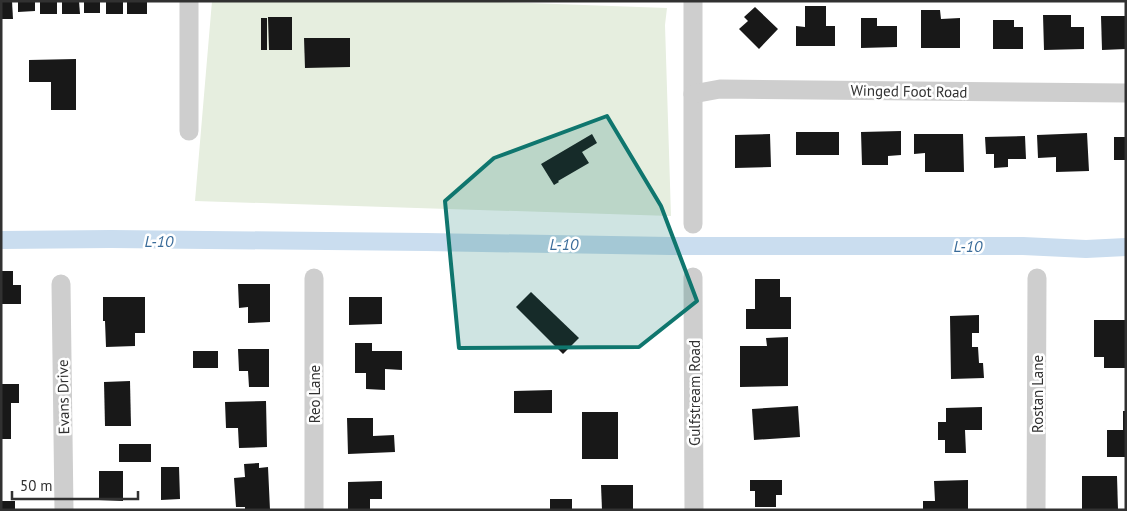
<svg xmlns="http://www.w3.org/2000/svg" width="1127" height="511" font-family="'PT Sans',sans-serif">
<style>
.green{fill:#e6eedf}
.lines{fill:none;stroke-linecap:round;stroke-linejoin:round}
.canal{stroke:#caddef;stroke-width:18}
.building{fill:#181818}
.street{stroke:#cecece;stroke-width:19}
.marked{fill:#0f766e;fill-opacity:0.2;stroke:#0f766e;stroke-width:4;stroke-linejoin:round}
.labels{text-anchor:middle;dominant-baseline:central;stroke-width:5;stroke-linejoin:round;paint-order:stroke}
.street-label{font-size:15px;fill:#313131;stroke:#fff}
.water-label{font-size:16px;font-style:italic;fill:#396b99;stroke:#fff}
</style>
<rect width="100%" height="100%" fill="#fff"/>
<!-- green -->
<path class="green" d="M212 1H470L667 8 665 25 671 216 195 201Z"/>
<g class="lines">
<!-- canal -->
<path class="canal" d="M1 240 111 239 426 242 670 246H1023L1086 249 1126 247"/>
</g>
<!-- building -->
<g class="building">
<path d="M1 1H12L13 19H1Z"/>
<path d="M18 1H35V11L18 12Z"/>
<rect x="40" y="1" width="17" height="13"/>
<path d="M62 1H79L80 14H62Z"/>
<rect x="84" y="1" width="16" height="12"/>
<rect x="106" y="1" width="17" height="13"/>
<rect x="127" y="1" width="20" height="13"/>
<path d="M805 6H826V26H835V46H796V26L805 27Z"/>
<path d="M755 7 778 29 759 49 739 29 748 21 744 17Z"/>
<path d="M921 10H940L941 19 960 18V48H921Z"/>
<path d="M1043 15H1071V27H1084V49L1044 50Z"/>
<path d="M1101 16H1126V49L1102 50Z"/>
<path d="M268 17H292V50H269Z"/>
<rect x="261" y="18" width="6" height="32"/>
<path d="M861 18H877V26H897V47L861 48Z"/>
<path d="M993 20H1014V27H1023V49H993Z"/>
<path d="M304 38H350V67L305 68Z"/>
<path d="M76 59V110H51V82H29V60Z"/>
<path d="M901 131V155L888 156V165H862L861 132Z"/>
<rect x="796" y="132" width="43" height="23"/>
<path d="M1087 133 1089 171 1056 172V157L1038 158 1037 135Z"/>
<path d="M592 134 597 143 582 152 589 163 558 181 559 182 554 185 541 164Z"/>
<path d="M770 134 771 167 735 168V135Z"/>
<path d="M914 134H963L964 172H925V153L914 154Z"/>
<path d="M1025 136 1026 159H1008V167L994 168V154H986L985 137Z"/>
<rect x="1114" y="137" width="12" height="23"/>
<path d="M1 271H13V285H21V304H1Z"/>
<path d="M755 279H780V297H791V329H746V309H755Z"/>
<path d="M238 284H270V322L248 323V307L239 308Z"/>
<path d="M531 292 579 338 563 354 516 307Z"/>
<path d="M103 297H145V333H135V346L106 347 105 321H103Z"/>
<path d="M349 297H382V324L349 325Z"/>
<path d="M979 315V333H972V347H978L979 363H983L984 378 951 379 950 316Z"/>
<path d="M1094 320H1126V368H1104V357H1094Z"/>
<path d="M788 337V386L740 387V346H767L766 338Z"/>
<path d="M355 343H372V351H402V370L385 369V390L366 389V373H355Z"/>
<path d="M238 349H269V387H249L248 371H239Z"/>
<rect x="193" y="351" width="25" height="17"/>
<path d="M130 381 131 426H105L104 382Z"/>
<path d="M1 384H19V403H11V439H1Z"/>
<path d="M552 390V413H514V391Z"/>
<path d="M266 401 267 447 239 448 238 428H226L225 402Z"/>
<path d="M798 406 800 437 754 440 752 409Z"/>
<path d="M982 407V430H965L966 453H945V440H938V422H946V408Z"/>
<path d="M1123 411H1126V457H1107V430H1123Z"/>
<rect x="582" y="412" width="36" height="47"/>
<path d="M347 418H373V436L394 435 395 452 348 454Z"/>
<rect x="119" y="444" width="32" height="18"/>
<path d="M259 463V468L268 467 270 510H245V507H236L234 478 245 477 244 464Z"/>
<path d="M161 467H179L180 499 161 500Z"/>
<path d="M99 471H123V501L99 500Z"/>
<path d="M1082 476H1117L1118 510H1082Z"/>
<path d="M750 480H782V495H776V507H755V491H750Z"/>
<path d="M968 480V510H923V501H935L934 481Z"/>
<path d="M382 481V499H370V510H348V482Z"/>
<path d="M601 485H633V510H602Z"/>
<rect x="550" y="499" width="22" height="11"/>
<rect x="1" y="501" width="14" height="9"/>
</g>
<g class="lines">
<!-- street -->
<g class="street">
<path d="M189 1V131"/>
<path d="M693 1V224"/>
<path d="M693 94 720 89 1126 93"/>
<path d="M693 277 694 510"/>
<path d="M61 284 64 510"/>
<path d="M314 510V278"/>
<path d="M1036 510 1037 278"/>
</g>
</g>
<!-- marked area -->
<path class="marked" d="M607 116 661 206 697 301 639 347 459 348 445 201 494 158Z"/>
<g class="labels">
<!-- street labels -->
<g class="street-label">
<text transform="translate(909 91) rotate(1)">Winged Foot Road</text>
<text transform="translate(694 393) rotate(-90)">Gulfstream Road</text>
<text transform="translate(314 394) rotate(-90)">Reo Lane</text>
<text transform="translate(1037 394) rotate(-90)">Rostan Lane</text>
<text transform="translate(63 397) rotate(-91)">Evans Drive</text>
</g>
<!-- water labels -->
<g class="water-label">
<text x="159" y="241">L-10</text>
<text x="564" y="244">L-10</text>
<text x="968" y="246">L-10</text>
</g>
</g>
<!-- border -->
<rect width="1127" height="511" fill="none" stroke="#313131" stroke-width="5"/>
<!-- scale -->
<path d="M12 491v8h126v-8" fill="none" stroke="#313131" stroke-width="2.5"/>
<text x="20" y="491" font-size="15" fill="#313131" stroke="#ffffff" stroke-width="4" paint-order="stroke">50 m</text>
</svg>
